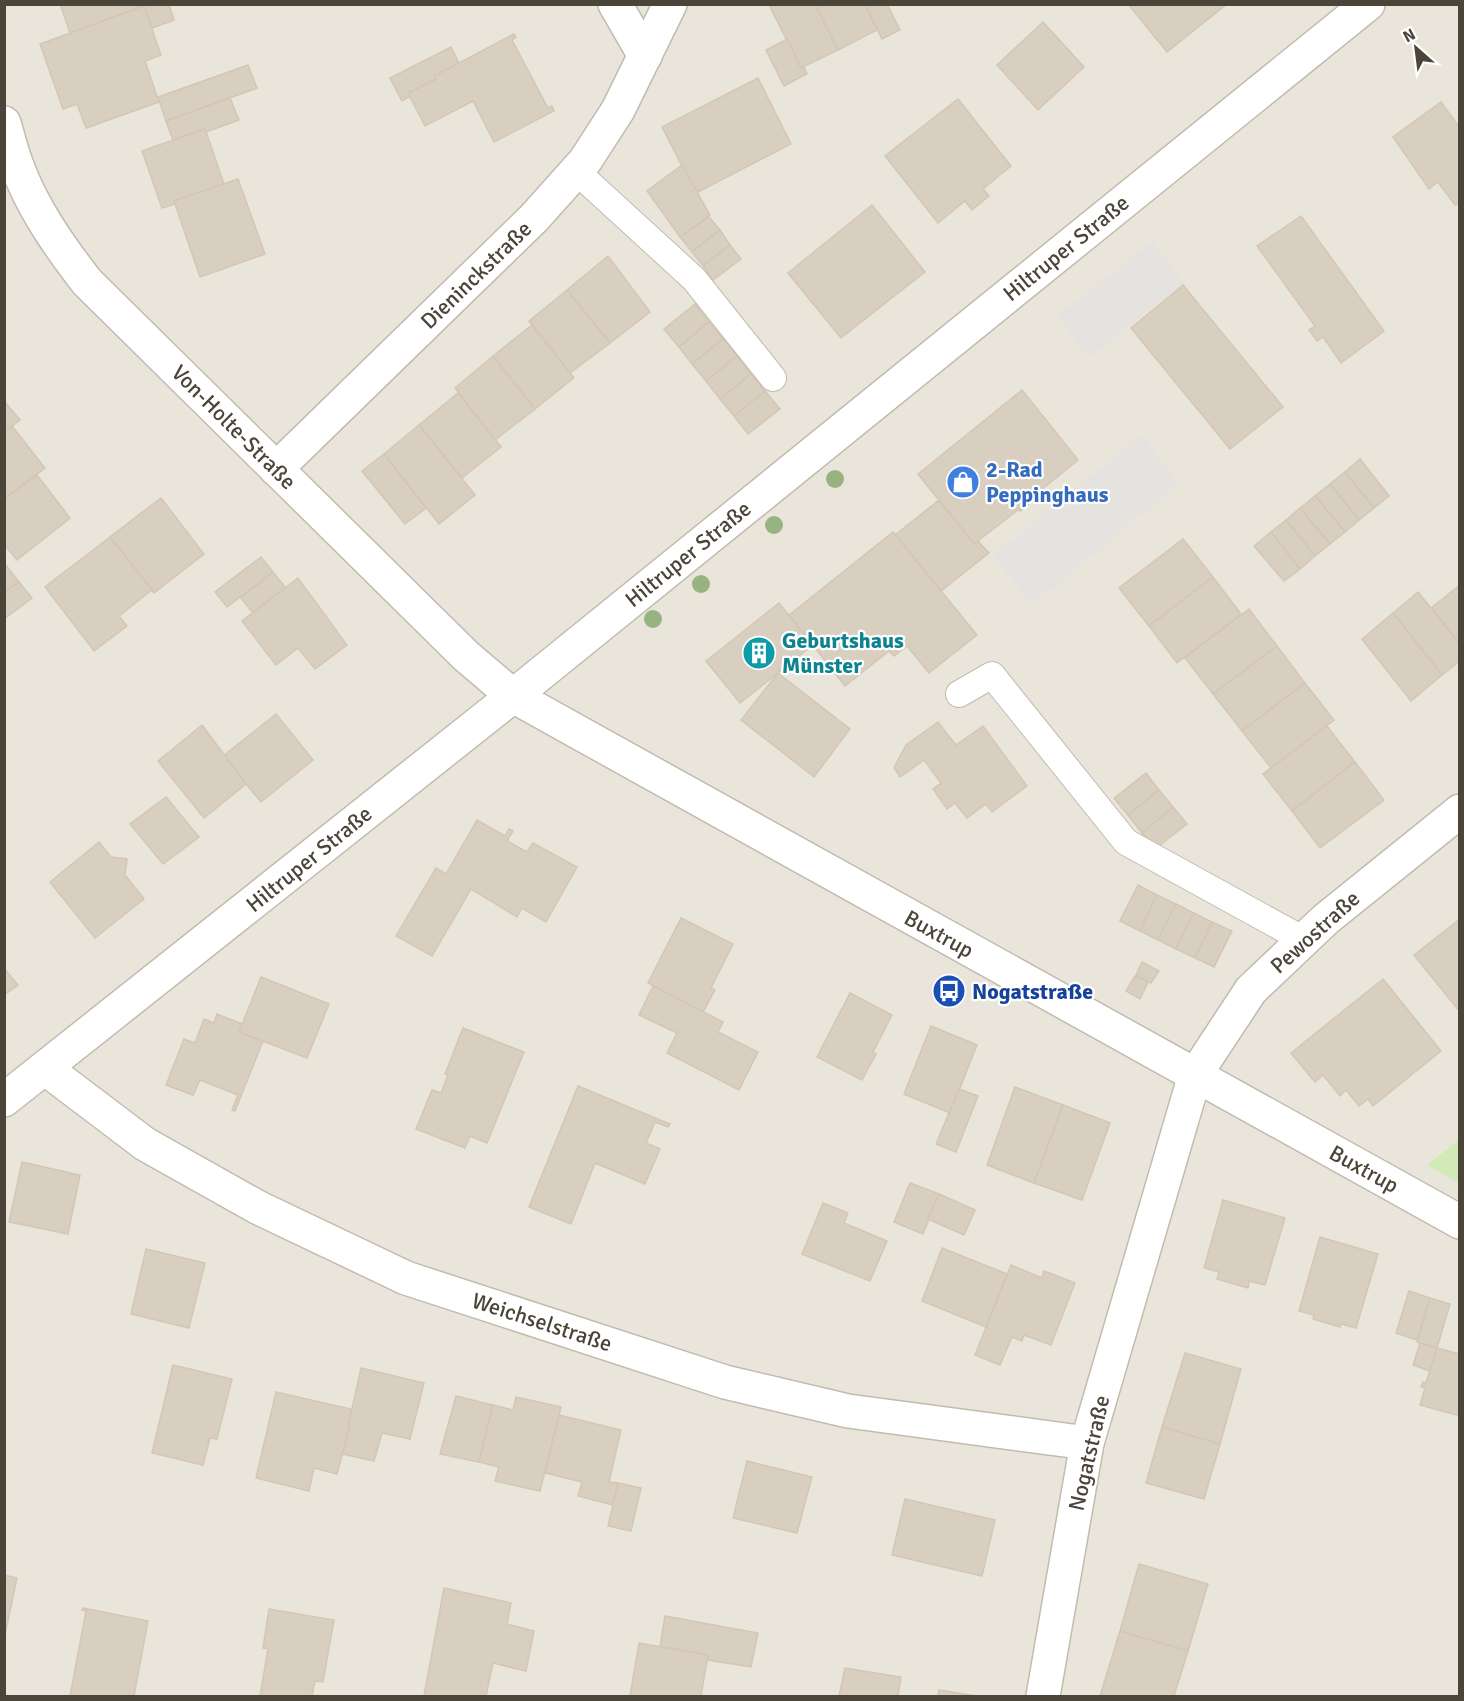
<svg xmlns="http://www.w3.org/2000/svg" width="1464" height="1701" font-family="Signika,sans-serif">
<style>
.residential{fill:#eae5da}
.green{fill:#d2eab5}
.parking{fill:#e5e3e0}
.building{fill:#d8cfc1;stroke:#d3c7b4;stroke-width:1.5}
.lines{fill:none;stroke-linecap:round;stroke-linejoin:round}
.service-casing{stroke:#c2bbae;stroke-width:28}
.minor-casing{stroke:#c2bbae;stroke-width:36}
.tertiary-casing{stroke:#c2bbae;stroke-width:36}
.service{stroke:#fff;stroke-width:26}
.minor{stroke:#fff;stroke-width:33}
.tertiary{stroke:#fff;stroke-width:33}
.tree{fill:#97b381}
.labels{text-anchor:middle;dominant-baseline:central;stroke-width:4.5;stroke-linejoin:round;paint-order:stroke}
.street-label{font-size:22px;fill:#4b4439;stroke:#fff}
.shop-label{font-size:22px;font-weight:bold;fill:#366cbe;stroke:#fff;text-anchor:start}
.culture-label{font-size:22px;font-weight:bold;fill:#0d838f;stroke:#fff;text-anchor:start}
.transit-label{font-size:22px;font-weight:bold;fill:#164399;stroke:#fff;text-anchor:start}
</style>
<rect width="100%" height="100%" fill="#f6f3ec"/>
<!-- residential -->
<rect class="residential" x="5" y="5" width="1454" height="1691"/>
<!-- green -->
<path class="green" d="M1459 1140V1183L1427 1165Z"/>
<!-- parking -->
<g class="parking">
<path d="M1153 241 1184 283 1089 357 1057 316Z"/>
<path d="M1142 435 1179 484 1032 605 993 556Z"/>
</g>
<!-- building -->
<g class="building">
<path d="M60 4H169L174 20 152 28 144 6 70 33Z"/>
<path d="M774 4H815L838 50 801 68 770 7Z"/>
<path d="M815 4H865L877 30 838 50Z"/>
<path d="M865 4H887L900 30 882 39Z"/>
<path d="M1128 4H1227L1167 52Z"/>
<path d="M144 6 161 55 145 61 159 102 86 128 77 104 63 109 40 44Z"/>
<path d="M1043 22 1084 67 1038 110 997 65Z"/>
<path d="M514 34 516 37 512 40 548 108 552 106 554 111 494 142 473 101 425 126 408 93 436 79 434 76Z"/>
<path d="M787 39 801 68 804 67 807 74 784 86 766 50Z"/>
<path d="M451 47 459 63 434 76 436 79 408 93 409 97 402 101 390 78Z"/>
<path d="M248 65 257 88 166 121 158 97Z"/>
<path d="M758 78 791 144 696 193 662 127Z"/>
<path d="M230 98 239 120 206 132 205 129 173 140 166 121Z"/>
<path d="M958 99 1011 166 983 189 989 196 972 210 965 201 938 223 885 156Z"/>
<path d="M1441 102 1460 128V202L1455 205 1438 182 1429 189 1393 137Z"/>
<path d="M205 129 224 184 174 201 175 204 162 208 142 151Z"/>
<path d="M682 165 710 215 680 237 647 191Z"/>
<path d="M238 179 265 254 200 277 174 201Z"/>
<path d="M872 205 925 272 841 338 788 273Z"/>
<path d="M1301 216 1384 331 1341 363 1323 337 1317 341 1309 330 1315 326 1257 246Z"/>
<path d="M709 217 720 230 692 252 680 237Z"/>
<path d="M720 230 730 245 703 266 692 252Z"/>
<path d="M730 245 741 259 713 280 703 266Z"/>
<path d="M608 256 650 312 610 343 567 290Z"/>
<path d="M1183 285 1283 407 1230 449 1131 328Z"/>
<path d="M567 290 610 343 570 373 529 321Z"/>
<path d="M695 304 709 322 679 347 664 329Z"/>
<path d="M709 322 723 339 692 364 679 347Z"/>
<path d="M532 325 574 378 535 409 493 356Z"/>
<path d="M723 339 737 356 706 381 692 364Z"/>
<path d="M493 356 535 409 495 440 455 388Z"/>
<path d="M737 356 751 374 720 399 706 381Z"/>
<path d="M751 374 765 391 734 416 720 399Z"/>
<path d="M1022 390 1078 460 1035 495 1037 498 1020 511 1019 509 974 544 918 474Z"/>
<path d="M765 391 780 409 748 434 734 416Z"/>
<path d="M458 393 501 447 462 478 419 425Z"/>
<path d="M4 401 20 420 4 432Z"/>
<path d="M419 425 475 495 439 524 384 454Z"/>
<path d="M12 426 45 468 4 499V432Z"/>
<path d="M384 454 426 508 405 524 362 471Z"/>
<path d="M1360 459 1389 496 1374 508 1345 472Z"/>
<path d="M1345 472 1374 508 1359 520 1330 484Z"/>
<path d="M37 475 70 518 17 560 4 544V499Z"/>
<path d="M1330 484 1359 520 1345 532 1315 496Z"/>
<path d="M1315 496 1345 532 1330 544 1300 508Z"/>
<path d="M161 498 204 554 154 593 110 537Z"/>
<path d="M939 500 974 544 978 541 989 553 941 591 895 535Z"/>
<path d="M1300 508 1330 544 1315 556 1286 520Z"/>
<path d="M1286 520 1315 556 1300 569 1271 532Z"/>
<path d="M893 532 977 635 929 673 907 646 894 656 889 651 845 686 789 615Z"/>
<path d="M1271 532 1300 569 1284 581 1254 546Z"/>
<path d="M110 537 152 590 119 616 127 626 94 651 45 587Z"/>
<path d="M1183 539 1213 577 1149 626 1119 588Z"/>
<path d="M261 557 273 572 227 607 215 592Z"/>
<path d="M5 564 19 582 4 593V565Z"/>
<path d="M273 572 286 588 253 613 241 598Z"/>
<path d="M1213 577 1241 614 1177 663 1149 626Z"/>
<path d="M298 578 347 645 315 669 298 648 276 665 242 621Z"/>
<path d="M19 582 32 598 4 619V593Z"/>
<path d="M1460 585V644L1431 608Z"/>
<path d="M1418 592 1460 644V661L1442 675 1393 613Z"/>
<path d="M779 603 813 645 740 703 706 661Z"/>
<path d="M1249 609 1277 646 1213 694 1185 658Z"/>
<path d="M1393 613 1442 675 1411 701 1362 639Z"/>
<path d="M1277 646 1305 683 1242 731 1213 694Z"/>
<path d="M778 673 850 729 814 777 741 720Z"/>
<path d="M1305 683 1334 720 1271 768 1242 731Z"/>
<path d="M276 714 313 760 261 802 223 756Z"/>
<path d="M938 722 956 745 983 726 1027 786 992 812 986 804 967 818 955 803 947 809 933 789 941 783 924 760 900 777 894 768 906 745Z"/>
<path d="M202 725 246 784 204 818 158 761Z"/>
<path d="M1327 726 1355 762 1292 811 1263 774Z"/>
<path d="M1355 762 1384 800 1320 848 1292 811Z"/>
<path d="M1146 773 1159 790 1128 815 1114 798Z"/>
<path d="M1159 790 1173 807 1142 833 1128 815Z"/>
<path d="M166 797 199 837 163 864 130 824Z"/>
<path d="M1173 807 1187 824 1155 849 1142 833Z"/>
<path d="M477 820 505 836 509 829 513 831 507 841 527 852 533 843 577 867 546 922 522 908 517 917 471 889 432 956 396 936 436 868 446 874Z"/>
<path d="M99 842 111 857 127 859 125 875 144 899 95 938 50 882Z"/>
<path d="M1138 885 1157 895 1140 931 1120 921Z"/>
<path d="M1157 895 1176 904 1158 940 1140 931Z"/>
<path d="M1176 904 1194 913 1176 949 1158 940Z"/>
<path d="M1194 913 1212 922 1195 958 1176 949Z"/>
<path d="M681 918 733 944 711 988 715 990 703 1012 648 983Z"/>
<path d="M1460 919V1012L1414 955Z"/>
<path d="M1212 922 1232 931 1214 967 1195 958Z"/>
<path d="M1142 962 1159 971 1151 983 1136 975Z"/>
<path d="M4 968 18 985 4 995Z"/>
<path d="M1135 976 1148 982 1140 999 1126 991Z"/>
<path d="M261 977 329 1004 307 1058 239 1032Z"/>
<path d="M1383 979 1441 1051 1373 1106 1368 1099 1359 1106 1346 1090 1340 1096 1323 1075 1315 1082 1291 1053Z"/>
<path d="M653 986 723 1022 718 1032 758 1052 739 1090 667 1053 677 1033 639 1015Z"/>
<path d="M850 993 892 1015 873 1052 876 1054 862 1080 817 1057Z"/>
<path d="M217 1014 242 1024 239 1032 263 1041 235 1111 232 1110 238 1095 200 1080 193 1095 166 1085 184 1039 195 1043 204 1019 214 1023Z"/>
<path d="M931 1026 977 1045 950 1113 904 1094Z"/>
<path d="M463 1028 524 1052 487 1143 470 1136 465 1148 416 1129 432 1090 441 1093 448 1075 445 1074Z"/>
<path d="M578 1086 670 1124 668 1127 655 1122 646 1143 660 1149 645 1184 595 1163 571 1224 529 1207Z"/>
<path d="M1015 1087 1063 1105 1034 1183 987 1165Z"/>
<path d="M959 1089 978 1096 956 1152 936 1144Z"/>
<path d="M1063 1105 1110 1123 1082 1200 1034 1183Z"/>
<path d="M22 1162 80 1175 68 1234 9 1222Z"/>
<path d="M910 1183 939 1194 923 1234 894 1222Z"/>
<path d="M939 1194 975 1210 964 1235 928 1219Z"/>
<path d="M1223 1200 1285 1218 1265 1285 1249 1281 1248 1288 1217 1279 1219 1272 1204 1268Z"/>
<path d="M823 1203 848 1213 844 1223 887 1241 870 1281 802 1254Z"/>
<path d="M1320 1237 1378 1254 1356 1328 1341 1324 1340 1327 1313 1319 1314 1315 1299 1311Z"/>
<path d="M942 1248 1007 1274 986 1327 922 1301Z"/>
<path d="M146 1249 205 1263 189 1328 131 1314Z"/>
<path d="M1011 1265 1042 1278 1044 1271 1075 1283 1051 1345 1024 1335 1022 1341 1012 1337 1000 1365 975 1355Z"/>
<path d="M1409 1291 1430 1298 1417 1340 1396 1333Z"/>
<path d="M1430 1298 1450 1304 1437 1348 1417 1342Z"/>
<path d="M1420 1343 1437 1348 1430 1371 1413 1365Z"/>
<path d="M1437 1348 1460 1354V1416L1420 1405 1425 1388 1421 1387 1423 1382 1426 1383Z"/>
<path d="M1185 1353 1241 1369 1220 1444 1162 1427Z"/>
<path d="M173 1365 232 1379 217 1439 210 1438 203 1465 152 1453Z"/>
<path d="M361 1368 424 1383 410 1439 382 1433 374 1461 342 1454Z"/>
<path d="M276 1392 351 1409 348 1425H350L337 1474 314 1468 309 1491 256 1478Z"/>
<path d="M456 1396 493 1405 479 1462 440 1454Z"/>
<path d="M516 1397 561 1407 540 1491 495 1481 499 1467 479 1462 493 1405 513 1410Z"/>
<path d="M559 1415 621 1430 609 1482 618 1483 613 1505 578 1496 582 1482 545 1473Z"/>
<path d="M1162 1427 1220 1444 1204 1499 1146 1483Z"/>
<path d="M747 1461 812 1477 797 1533 733 1518Z"/>
<path d="M618 1483 641 1488 631 1531 608 1526Z"/>
<path d="M905 1499 995 1520 982 1576 892 1555Z"/>
<path d="M1139 1564 1208 1584 1188 1651 1120 1631Z"/>
<path d="M4 1575 17 1578 4 1639Z"/>
<path d="M444 1588 511 1603 507 1624 534 1631 526 1671 493 1663 486 1696H424Z"/>
<path d="M83 1608 148 1621 134 1696H70L86 1611 82 1610Z"/>
<path d="M269 1609 334 1620 323 1682 315 1681 312 1696H260L268 1649 263 1648Z"/>
<path d="M665 1616 758 1633 751 1667 708 1660V1655L660 1647Z"/>
<path d="M1120 1631 1188 1651 1174 1696H1100Z"/>
<path d="M639 1643 708 1655 701 1696H630Z"/>
<path d="M845 1668 901 1677 898 1696H839Z"/>
<path d="M939 1690 977 1696H938Z"/>
</g>
<g class="lines">
<!-- service casing -->
<g class="service-casing">
<g id="service">
<path d="M576 171 694 279 773 378"/>
<path d="M959 694 992 675 1126 842 1304 940"/>
</g>
</g>
<!-- minor casing -->
<g class="minor-casing">
<g id="minor">
<path d="M615 4 645 56"/>
<path d="M4 123C8 136 11 150 16 163 31 206 59 246 87 282L466 656 513 696 1460 1222"/>
<path d="M276 469 534 218 585 161 618 110 670 4"/>
<path d="M46 1069 145 1144 259 1208 406 1278 725 1382 848 1411 1087 1443"/>
<path d="M1043 1696 1087 1443 1195 1075 1251 990 1326 919 1460 811"/>
</g>
</g>
<!-- tertiary casing -->
<g class="tertiary-casing">
<path id="tertiary" d="M4 1100 513 696 1368 4"/>
</g>
<!-- service -->
<use href="#service" class="service"/>
<!-- minor -->
<use href="#minor" class="minor"/>
<!-- tertiary -->
<use href="#tertiary" class="tertiary"/>
</g>
<!-- trees -->
<g class="tree">
<circle cx="835" cy="479" r="9"/>
<circle cx="774" cy="525" r="9"/>
<circle cx="701" cy="584" r="9"/>
<circle cx="653" cy="619" r="9"/>
</g>
<!-- icons -->
<defs>
<g id="shop-disc" transform="scale(1.725)"><circle r="9.5" fill="#3f7fe0" stroke="#fff"/><path d="M-5-2.5h2.3a2.7 3.5 0 0 1 5.4 0H5L5.5 6h-11ZM-1.5-2.5h3a1.5 2.3 0 0 0-3 0Z" fill="#fff"/></g>
<g id="building-disc" transform="scale(1.725)"><circle r="9.5" fill="#0f9aa8" stroke="#fff"/><path d="M-4-6H4V6H1V3H-1V6H-4ZM-2.5-4.3h1.7v1.8h-1.7ZM.8-4.3h1.7v1.8H.8ZM-2.5-1h1.7V.8h-1.7ZM.8-1h1.7V.8H.8Z" fill="#fff"/></g>
<g id="bus-disc" transform="scale(1.725)"><circle r="9.5" fill="#1a4fb4" stroke="#fff"/><path d="M-5-6H5V4H4V6H2V4H-2V6H-4V4H-5ZM-3.5-4V0h7V-4ZM-3.5 1.2v1.5H-2V1.2ZM2 1.2v1.5H3.5V1.2Z" fill="#fff"/></g>
</defs>
<g fill-rule="evenodd">
<use href="#shop-disc" x="963" y="482"/>
<use href="#building-disc" x="759" y="653"/>
<use href="#bus-disc" x="949" y="991"/>
</g>
<g class="labels">
<!-- street labels -->
<g class="street-label">
<text transform="translate(1066 248) rotate(-39)">Hiltruper Straße</text>
<text transform="translate(476 275) rotate(-44)">Dieninckstraße</text>
<text transform="translate(234 427) rotate(45)">Von-Holte-Straße</text>
<text transform="translate(688 554) rotate(-39)">Hiltruper Straße</text>
<text transform="translate(309 859) rotate(-39)">Hiltruper Straße</text>
<text transform="translate(1315 932) rotate(-42)">Pewostraße</text>
<text transform="translate(939 934) rotate(29)">Buxtrup</text>
<text transform="translate(1364 1169) rotate(29)">Buxtrup</text>
<text transform="translate(542 1322) rotate(18)">Weichselstraße</text>
<text transform="translate(1089 1453) rotate(-77)">Nogatstraße</text>
</g>
<!-- shop labels -->
<g class="shop-label">
<text x="986" y="469">2-Rad<tspan x="986" dy="25">Peppinghaus</tspan></text>
</g>
<!-- culture labels -->
<g class="culture-label">
<text x="782" y="640">Geburtshaus<tspan x="782" dy="25">Münster</tspan></text>
</g>
<!-- transit labels -->
<g class="transit-label">
<text x="972" y="991">Nogatstraße</text>
</g>
</g>
<!-- border -->
<rect width="1464" height="1701" fill="none" stroke="#4b4439" stroke-width="12"/>
<!-- north arrow -->
<g transform="translate(1416 48) rotate(332)" stroke="#ffffff" stroke-width="4.5" paint-order="stroke">
<path d="M0-4.5L10 22L0 15L-10 22Z" fill="#4b4439"/>
<text y="-9" font-size="16" font-weight="bold" text-anchor="middle" fill="#4b4439">N</text>
</g>
</svg>
